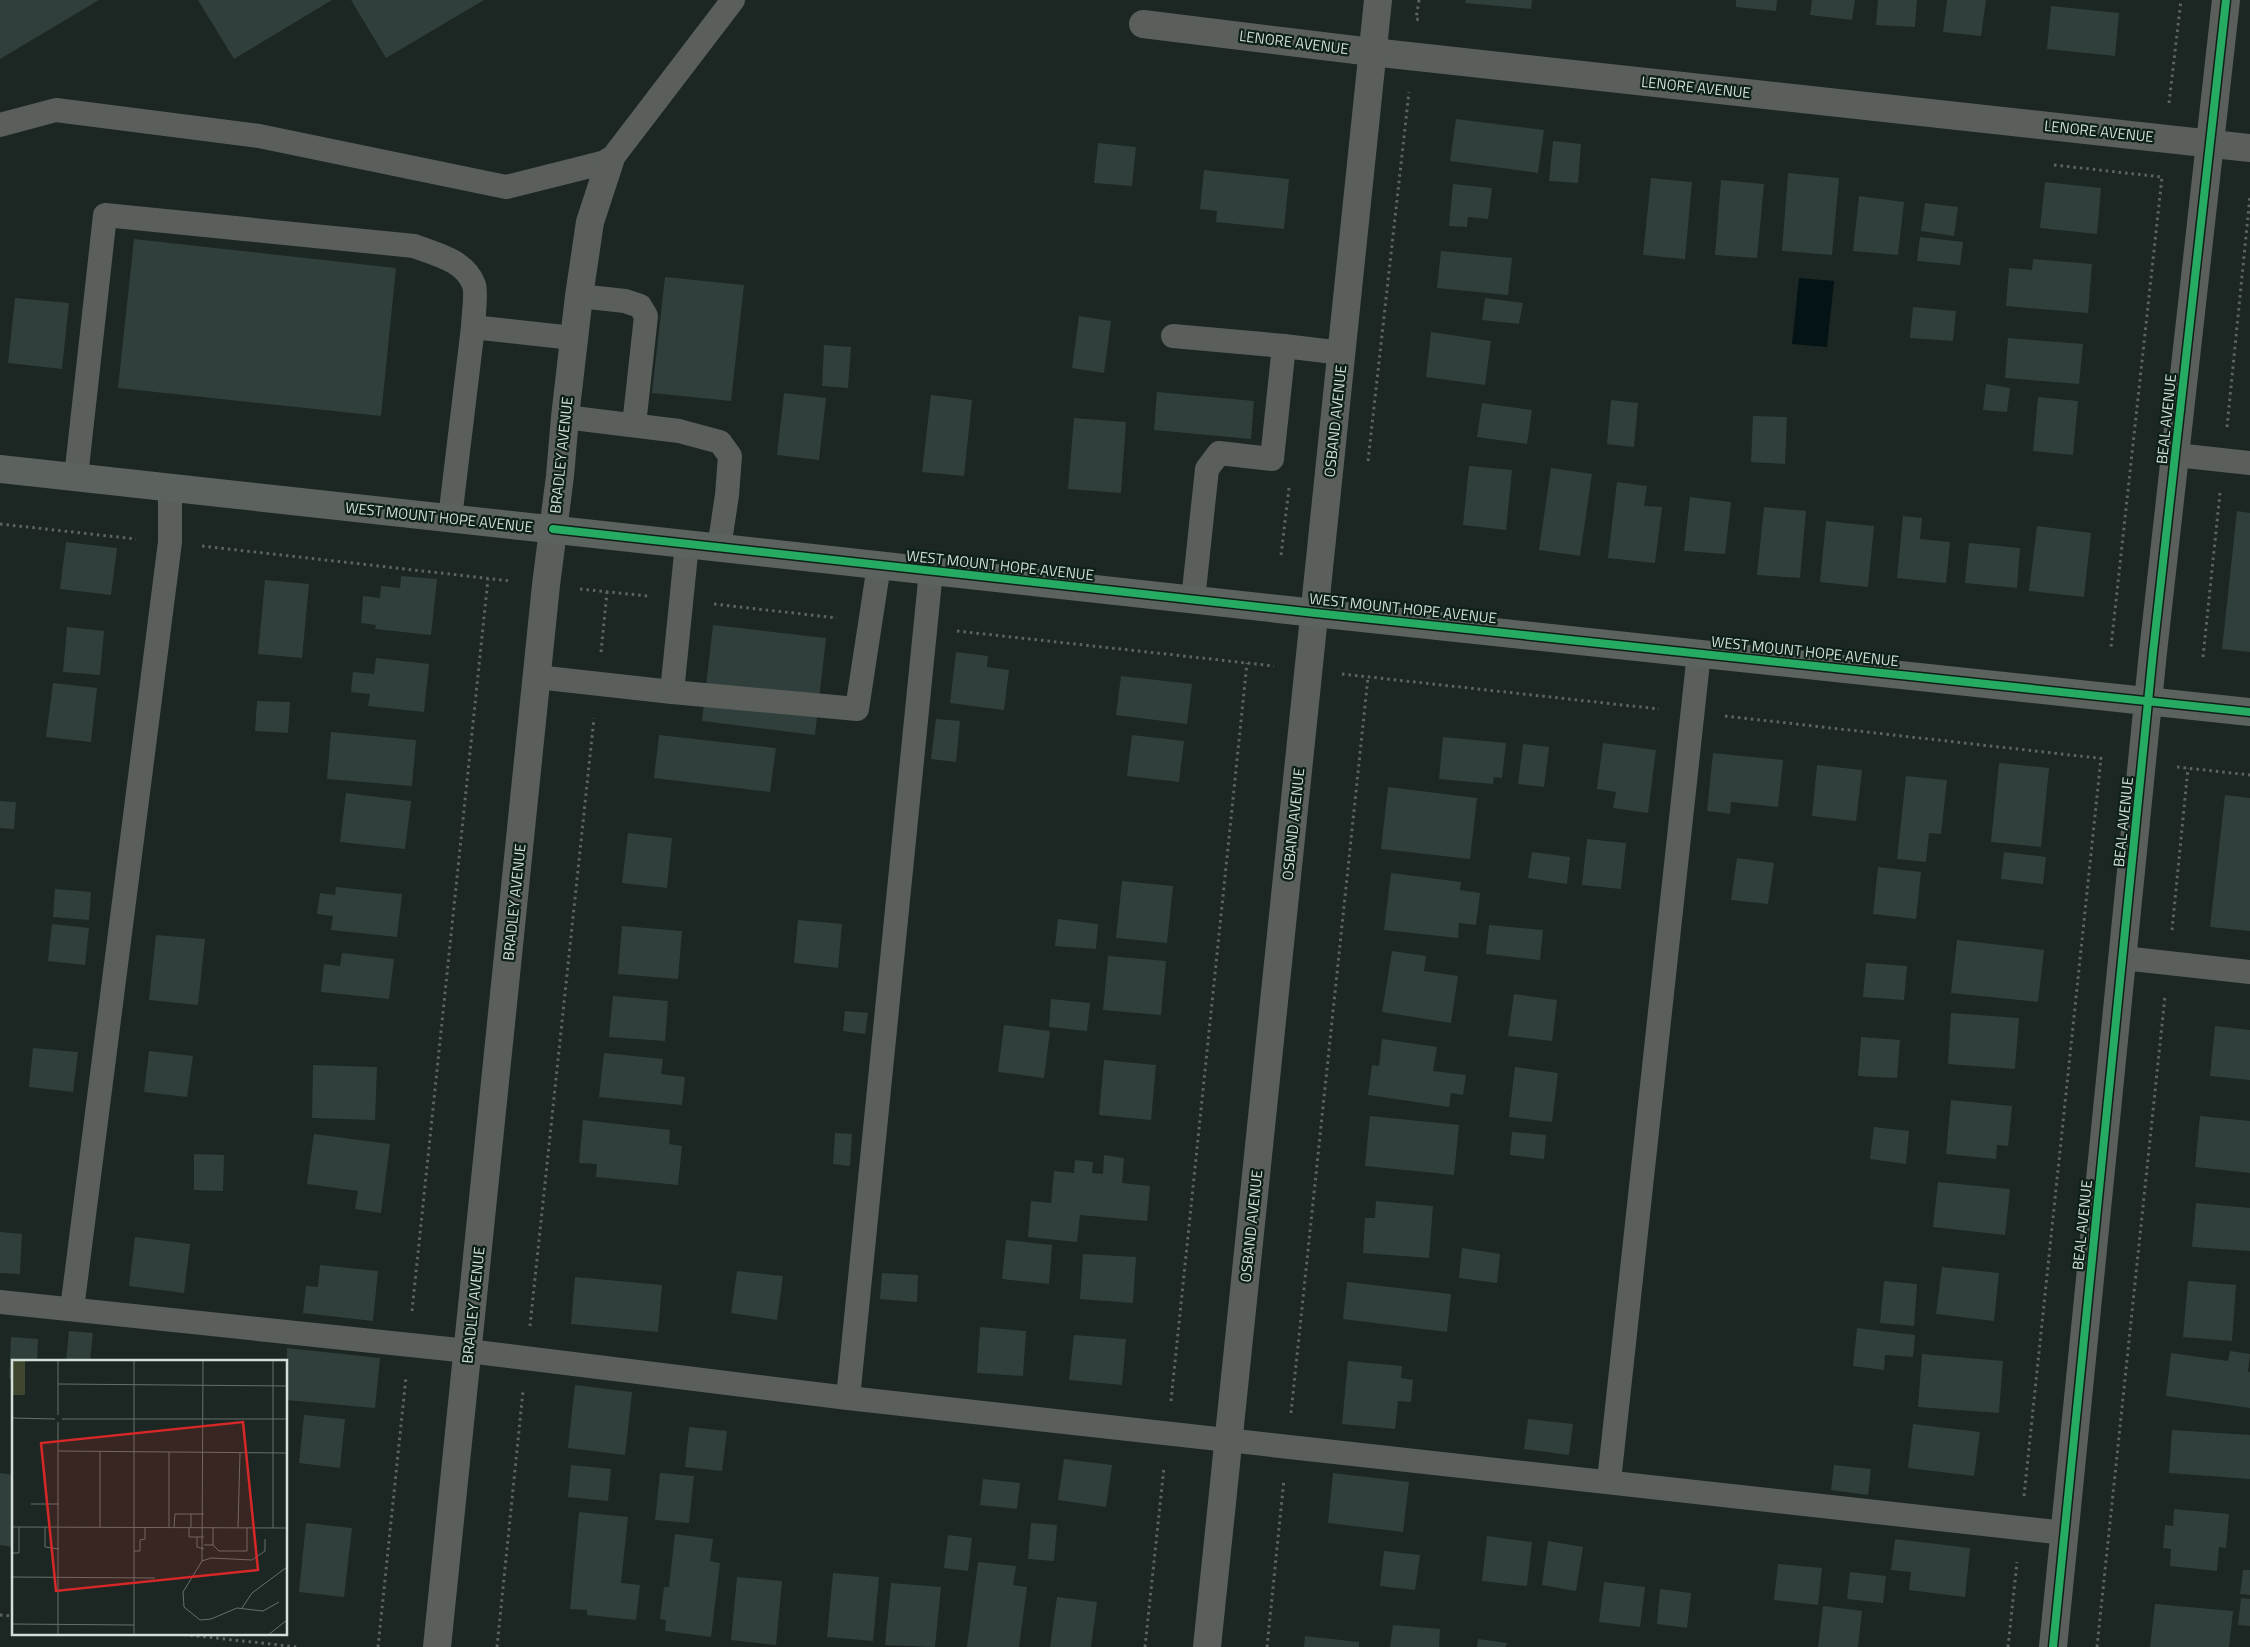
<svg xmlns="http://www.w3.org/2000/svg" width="2250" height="1647" font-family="'Titillium Web',sans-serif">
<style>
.water{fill:#041315}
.building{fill:#303f3c}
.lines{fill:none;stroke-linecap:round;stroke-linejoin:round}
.path{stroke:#5e6461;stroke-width:3;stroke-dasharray:2.5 4;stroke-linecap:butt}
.lane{stroke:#5a5f5c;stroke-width:24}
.street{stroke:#5a5f5c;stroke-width:28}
.secondary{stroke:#5c625e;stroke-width:28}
.cycleway-casing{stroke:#0e2119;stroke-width:11}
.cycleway{stroke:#26ab63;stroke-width:8}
.labels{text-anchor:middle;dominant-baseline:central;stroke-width:4.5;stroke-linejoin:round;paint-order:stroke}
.street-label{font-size:15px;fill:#d2ded8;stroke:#0e2119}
.inset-road{fill:none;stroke:#65706b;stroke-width:1}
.view{fill:#d62828;fill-opacity:0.15;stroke:#d62828;stroke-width:2.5}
.inset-edge{fill:none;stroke:#d2ded8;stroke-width:2.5}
</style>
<rect width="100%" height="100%" fill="#1c2622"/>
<!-- water -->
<path class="water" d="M1799 278 1834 281 1827 347 1792 344Z"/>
<!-- building -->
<g class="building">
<path d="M0 0H99L0 59Z"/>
<path d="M198 0H332L234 59Z"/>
<path d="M351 0H484L386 58Z"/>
<path d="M1466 0H1532L1531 9 1465 3Z"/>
<path d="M1736 0H1777L1776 11 1736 7Z"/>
<path d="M1812 0H1855L1852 20 1810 15Z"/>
<path d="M1878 0H1917L1915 27 1876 25Z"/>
<path d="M1947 0H1986L1981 36 1943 32Z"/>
<path d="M2051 6 2119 13 2115 56 2047 49Z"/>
<path d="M1456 119 1544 130 1538 173 1450 161Z"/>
<path d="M1553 141 1581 144 1578 183 1549 181Z"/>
<path d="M1098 143 1136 147 1132 186 1094 183Z"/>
<path d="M1204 170 1289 179 1284 229 1216 222 1217 211 1200 209Z"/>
<path d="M1788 173 1839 178 1832 255 1782 251Z"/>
<path d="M1651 178 1692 182 1685 259 1643 255Z"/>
<path d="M1721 180 1764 184 1757 258 1715 255Z"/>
<path d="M2045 182 2101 188 2097 234 2040 228Z"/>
<path d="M1453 184 1492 188 1488 219 1468 217 1467 227 1449 226Z"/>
<path d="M1859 196 1904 202 1898 255 1853 251Z"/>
<path d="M1925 203 1958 207 1954 236 1921 231Z"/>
<path d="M1920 237 1963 242 1960 265 1917 261Z"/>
<path d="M134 239 396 268 381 416 118 388Z"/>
<path d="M1441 251 1512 258 1508 295 1437 288Z"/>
<path d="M2033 259 2092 264 2088 313 2006 306 2009 268 2032 270Z"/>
<path d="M665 277 744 285 731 401 652 393Z"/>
<path d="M15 298 69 303 62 369 8 363Z"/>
<path d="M1485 298 1523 303 1519 324 1482 320Z"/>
<path d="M1913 307 1956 311 1953 341 1910 338Z"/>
<path d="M1079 316 1111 321 1104 373 1072 368Z"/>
<path d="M1431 332 1491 341 1485 385 1426 377Z"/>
<path d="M2008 338 2083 344 2079 384 2005 378Z"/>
<path d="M824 345 851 347 848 388 822 386Z"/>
<path d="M1986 384 2010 388 2007 412 1983 410Z"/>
<path d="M1157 392 1254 401 1251 439 1154 430Z"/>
<path d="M784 393 826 398 819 460 777 455Z"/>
<path d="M931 395 972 400 964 476 922 472Z"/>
<path d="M2038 397 2078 401 2073 455 2033 451Z"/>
<path d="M1611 400 1638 403 1634 447 1607 444Z"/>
<path d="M1482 403 1532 410 1527 444 1477 437Z"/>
<path d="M1753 416 1787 417 1785 464 1751 462Z"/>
<path d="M1074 418 1126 422 1121 493 1068 489Z"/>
<path d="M1469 466 1512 470 1506 530 1463 525Z"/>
<path d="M1551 468 1592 474 1580 556 1539 550Z"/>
<path d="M1617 482 1647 486 1644 506 1662 507 1655 563 1608 558Z"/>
<path d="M1690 497 1731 502 1725 554 1684 551Z"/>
<path d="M1764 507 1806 511 1800 578 1757 575Z"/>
<path d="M2237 511 2250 513V652L2222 649Z"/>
<path d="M1903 516 1922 518 1920 539 1950 542 1946 583 1897 578Z"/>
<path d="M1826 521 1874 526 1868 587 1820 582Z"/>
<path d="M2037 526 2091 533 2084 597 2029 591Z"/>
<path d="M66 542 117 548 111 595 60 589Z"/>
<path d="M1969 543 2020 548 2017 588 1965 583Z"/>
<path d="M401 576 437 579 431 635 375 629 376 625 361 623 363 596 380 598 381 586 400 588Z"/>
<path d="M265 580 309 584 302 658 258 654Z"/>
<path d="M713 625 826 638 815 735 702 721Z"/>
<path d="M67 627 104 631 100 675 63 672Z"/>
<path d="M956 652 988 656 987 667 1009 670 1004 710 950 703Z"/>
<path d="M376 658 429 664 424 712 368 706 370 694 351 692 353 672 374 674Z"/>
<path d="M1121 676 1192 684 1187 724 1116 715Z"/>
<path d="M53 683 97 688 91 742 46 737Z"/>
<path d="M257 701 290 702 288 733 255 731Z"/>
<path d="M936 719 960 721 956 762 931 759Z"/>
<path d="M331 732 416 740 412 786 327 779Z"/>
<path d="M659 735 776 748 770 792 654 778Z"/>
<path d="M1132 735 1184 741 1179 782 1127 776Z"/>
<path d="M1443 737 1506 743 1502 778 1494 777 1493 784 1439 779Z"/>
<path d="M1603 743 1656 750 1648 813 1613 808 1616 792 1597 789Z"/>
<path d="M1523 744 1549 747 1544 787 1518 784Z"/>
<path d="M1713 753 1783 760 1778 807 1731 802 1730 814 1707 811Z"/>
<path d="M1999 763 2049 768 2041 847 1991 842Z"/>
<path d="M1817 765 1862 770 1856 821 1812 816Z"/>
<path d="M1906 776 1947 780 1941 834 1929 833 1926 862 1897 859Z"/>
<path d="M1388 787 1477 798 1470 859 1381 849Z"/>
<path d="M346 793 411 801 405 849 340 842Z"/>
<path d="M2225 795 2250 798V931L2210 927Z"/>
<path d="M0 801 16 802 14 829 0 828Z"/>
<path d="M628 833 672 838 667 888 622 883Z"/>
<path d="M1587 839 1626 843 1621 889 1582 885Z"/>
<path d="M1532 852 1570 857 1567 884 1528 878Z"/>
<path d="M2004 852 2046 857 2043 884 2001 879Z"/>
<path d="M1737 858 1774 863 1768 904 1731 900Z"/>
<path d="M1878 867 1921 872 1916 919 1873 914Z"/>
<path d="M1391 873 1461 882 1460 890 1480 893 1476 925 1459 923 1458 938 1384 930Z"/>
<path d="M1122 881 1173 886 1167 943 1116 938Z"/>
<path d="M336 887 402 894 397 937 331 930 333 916 317 914 320 893 335 895Z"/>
<path d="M55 889 91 892 89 920 53 917Z"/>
<path d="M1058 919 1098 924 1096 949 1055 946Z"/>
<path d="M798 920 842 924 838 968 794 963Z"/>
<path d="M52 924 89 928 85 965 48 961Z"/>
<path d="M1489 925 1543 930 1540 960 1486 954Z"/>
<path d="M622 926 682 931 678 979 618 974Z"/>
<path d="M156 935 205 939 198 1005 149 1000Z"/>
<path d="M1957 940 2044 950 2038 1002 1951 993Z"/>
<path d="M1392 951 1426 956 1424 971 1458 976 1451 1023 1382 1012Z"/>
<path d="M342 953 394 959 389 999 321 992 324 964 340 966Z"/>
<path d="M1108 956 1166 961 1161 1015 1103 1010Z"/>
<path d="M1866 963 1907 966 1904 1000 1863 997Z"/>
<path d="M1514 994 1557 1000 1552 1041 1508 1036Z"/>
<path d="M613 996 668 1001 665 1041 609 1037Z"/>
<path d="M1051 999 1090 1003 1087 1031 1049 1027Z"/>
<path d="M845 1011 868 1013 865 1034 843 1031Z"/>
<path d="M1951 1013 2019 1018 2015 1069 1948 1064Z"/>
<path d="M1004 1025 1050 1031 1044 1078 998 1072Z"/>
<path d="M2215 1026 2250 1030V1080L2210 1076Z"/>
<path d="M1861 1037 1900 1040 1897 1078 1858 1076Z"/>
<path d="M1382 1039 1437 1047 1433 1071 1466 1075 1463 1095 1451 1093 1449 1107 1368 1095 1372 1065 1379 1066Z"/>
<path d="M33 1048 78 1052 73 1092 29 1087Z"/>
<path d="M149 1051 193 1056 187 1097 144 1092Z"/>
<path d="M604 1053 663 1059 661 1074 685 1077 682 1105 599 1097Z"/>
<path d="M1104 1060 1156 1065 1151 1120 1099 1115Z"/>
<path d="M313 1065 377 1067 375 1120 312 1118Z"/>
<path d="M1515 1067 1558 1073 1552 1122 1509 1117Z"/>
<path d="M1951 1100 2012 1106 2008 1146 1997 1145 1996 1159 1946 1154Z"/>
<path d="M1370 1116 1459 1125 1454 1175 1365 1166Z"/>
<path d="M2200 1116 2250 1121V1173L2195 1167Z"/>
<path d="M583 1120 670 1130 669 1144 682 1146 678 1185 596 1177 597 1164 579 1163Z"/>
<path d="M1874 1127 1909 1131 1906 1164 1870 1159Z"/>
<path d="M1512 1132 1546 1135 1544 1159 1510 1155Z"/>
<path d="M835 1133 852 1134 850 1166 833 1164Z"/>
<path d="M314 1134 390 1144 381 1213 355 1209 358 1191 307 1184Z"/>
<path d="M194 1154 224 1155 223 1191 194 1190Z"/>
<path d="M1104 1155 1124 1158 1122 1183 1150 1186 1147 1221 1080 1215 1077 1242 1028 1237 1031 1201 1051 1203 1054 1171 1074 1173 1075 1160 1093 1162 1092 1173 1103 1174Z"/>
<path d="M1938 1182 2010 1189 2005 1235 1933 1227Z"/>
<path d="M1376 1201 1433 1206 1429 1258 1363 1253 1365 1218H1375Z"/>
<path d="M2196 1203 2250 1208V1251L2192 1247Z"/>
<path d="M0 1232 22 1234 20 1274 0 1273Z"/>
<path d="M135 1237 190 1244 184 1293 129 1286Z"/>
<path d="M1006 1240 1052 1245 1049 1284 1002 1279Z"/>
<path d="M1462 1248 1500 1254 1497 1283 1459 1278Z"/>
<path d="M1083 1254 1136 1257 1133 1303 1080 1299Z"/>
<path d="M320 1265 378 1271 373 1321 303 1313 306 1286 318 1287Z"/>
<path d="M1942 1267 1999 1273 1994 1321 1936 1314Z"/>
<path d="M737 1271 783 1276 777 1320 731 1313Z"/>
<path d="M882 1273 918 1275 917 1302 880 1299Z"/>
<path d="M575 1277 662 1285 658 1332 571 1324Z"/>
<path d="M1884 1281 1917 1284 1914 1326 1880 1323Z"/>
<path d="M2188 1281 2236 1285 2232 1341 2183 1337Z"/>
<path d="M1347 1282 1451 1294 1447 1332 1343 1319Z"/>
<path d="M980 1327 1026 1331 1023 1376 977 1373Z"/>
<path d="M1857 1328 1915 1335 1913 1357 1885 1355 1884 1370 1853 1366Z"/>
<path d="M69 1331 93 1333 90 1361H66Z"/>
<path d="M1074 1335 1126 1339 1122 1385 1069 1380Z"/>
<path d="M11 1337 38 1339 37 1361H14V1379H9Z"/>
<path d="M287 1348 380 1358 375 1408 286 1400Z"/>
<path d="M2230 1351 2250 1354 2248 1372H2250V1408L2166 1396 2171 1353 2228 1361Z"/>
<path d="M1922 1354 2003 1361 1999 1413 1918 1407Z"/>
<path d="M1348 1361 1402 1366 1401 1378 1413 1380 1411 1402 1398 1401 1395 1429 1342 1424Z"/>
<path d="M575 1385 632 1392 625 1455 568 1448Z"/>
<path d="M304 1415 345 1419 340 1468 299 1463Z"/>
<path d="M1528 1419 1573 1424 1569 1455 1524 1449Z"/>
<path d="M1913 1424 1980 1432 1974 1476 1908 1468Z"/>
<path d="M689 1427 727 1431 722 1471 685 1467Z"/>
<path d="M2172 1430 2250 1435V1479L2169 1473Z"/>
<path d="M1064 1459 1112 1465 1106 1507 1058 1500Z"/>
<path d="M571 1465 611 1469 608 1501 568 1497Z"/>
<path d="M1834 1465 1871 1469 1868 1495 1831 1490Z"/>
<path d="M0 1473 14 1475V1547L0 1545Z"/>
<path d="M660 1473 694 1476 689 1523 655 1520Z"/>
<path d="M1333 1473 1409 1482 1403 1532 1328 1523Z"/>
<path d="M983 1479 1020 1483 1017 1509 980 1505Z"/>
<path d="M2174 1509 2229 1514 2226 1548 2219 1547 2217 1571 2170 1566 2171 1549 2163 1548 2165 1525 2173 1526Z"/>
<path d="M579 1512 628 1517 621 1583 640 1585 636 1620 587 1615V1610L570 1609Z"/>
<path d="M306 1523 352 1528 344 1597 299 1592Z"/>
<path d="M1031 1523 1057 1525 1054 1561 1028 1559Z"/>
<path d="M675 1534 713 1539 710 1561 720 1563 711 1637 665 1631 666 1620 660 1619 664 1587H669Z"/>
<path d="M948 1535 972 1538 968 1571 944 1568Z"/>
<path d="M1487 1536 1532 1542 1527 1586 1482 1581Z"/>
<path d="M1895 1539 1970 1548 1965 1597 1909 1590 1911 1572 1891 1570Z"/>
<path d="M1548 1541 1583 1547 1576 1591 1542 1585Z"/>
<path d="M1384 1551 1420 1555 1415 1590 1380 1586Z"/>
<path d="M978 1562 1016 1566 1013 1585 1027 1587 1019 1647H967Z"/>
<path d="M1778 1564 1822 1568 1818 1605 1774 1600Z"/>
<path d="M2243 1570H2250V1595L2240 1594Z"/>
<path d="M1850 1572 1886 1576 1883 1603 1847 1599Z"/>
<path d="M833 1573 879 1577 873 1641 827 1637Z"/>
<path d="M737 1577 782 1581 776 1645 731 1640Z"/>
<path d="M1604 1582 1645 1587 1640 1627 1599 1622Z"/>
<path d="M891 1583 941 1587 935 1647 885 1645Z"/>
<path d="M1660 1589 1691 1593 1687 1628 1657 1624Z"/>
<path d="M1057 1597 1097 1602 1091 1647H1050Z"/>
<path d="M2241 1598 2250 1599V1626L2238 1625Z"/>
<path d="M2155 1604 2233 1611 2229 1647H2150Z"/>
<path d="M1823 1606 1862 1611 1858 1647H1818Z"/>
<path d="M1393 1625 1440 1629 1439 1647H1390Z"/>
<path d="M1305 1636 1359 1642V1647H1304Z"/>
<path d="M1478 1639 1507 1643 1506 1647H1477Z"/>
</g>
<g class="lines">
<!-- path -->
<g class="path">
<path d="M1419 0 1416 19 1420 20"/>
<path d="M2169 103 2181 0"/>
<path d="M2054 165 2162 177 2111 647"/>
<path d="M2227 427 2250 196"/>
<path d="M1368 461 1409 92"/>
<path d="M0 524 136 539"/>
<path d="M202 546 511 581"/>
<path d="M1281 555 1289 488"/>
<path d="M580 589 648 596"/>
<path d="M714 604 837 618"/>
<path d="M957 631 1274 666"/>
<path d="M601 652 607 592"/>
<path d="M2203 657 2220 493"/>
<path d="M1342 674 1659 709"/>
<path d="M1725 716 2106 759"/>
<path d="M2177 767 2250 775"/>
<path d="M2172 930 2188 768"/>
<path d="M412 1311 488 579"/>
<path d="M530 1326 594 718"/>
<path d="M1171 1401 1247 663"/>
<path d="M1291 1413 1368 677"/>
<path d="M2024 1496 2101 758"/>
<path d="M0 1615 14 1616"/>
<path d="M171 1633 297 1647"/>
<path d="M378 1647 406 1377"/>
<path d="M497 1647 523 1391"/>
<path d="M1145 1647 1164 1467"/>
<path d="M1267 1647 1284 1479"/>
<path d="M2008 1647 2017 1562"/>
<path d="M2097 1647 2165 996"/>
</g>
<!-- lane -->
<g class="lane">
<path d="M0 125 56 110 259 136 506 187 610 161 733 0"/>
<path d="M579 296 625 301 640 306 646 316 634 425"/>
<path d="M1173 336 1284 346"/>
<path d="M565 417 679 431 720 442 730 456 727 495 719 548"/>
<path d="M2176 455 2250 463"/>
<path d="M76 477 105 215 414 246C435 254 465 260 474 285 477 294 473 317 473 327"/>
<path d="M450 518 473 327 573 338"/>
<path d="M1193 600 1207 469 1219 453 1272 459 1284 346 1342 353"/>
<path d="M537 677 672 692 687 544"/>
<path d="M672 692 857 709 879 565"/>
<path d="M2123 958 2250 972"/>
<path d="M0 1302 468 1351 848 1398 2065 1533"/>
<path d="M72 1309 170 542V487"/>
<path d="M848 1398 931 571"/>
<path d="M1609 1481 1699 653"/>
</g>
<!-- street -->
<g class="street">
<path d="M1143 24 1372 52 2250 148"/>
<path d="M437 1647 546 585 560 476 565 417 579 296 590 222 610 161"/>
<path d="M1207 1647 1378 0"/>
<path d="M2053 1647 2153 652 2226 0"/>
</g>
<!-- secondary -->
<path class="secondary" d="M0 469 1315 613 2250 712"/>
<!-- cycleway casing -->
<g class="cycleway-casing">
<g id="cycleway">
<path d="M553 529 1315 613 2250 712"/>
<path d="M2053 1647 2153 652 2226 0"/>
</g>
</g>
<!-- cycleway -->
<use href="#cycleway" class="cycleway"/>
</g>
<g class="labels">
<!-- street labels -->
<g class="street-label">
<text transform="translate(1294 42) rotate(7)">LENORE AVENUE</text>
<text transform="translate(1696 87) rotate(6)">LENORE AVENUE</text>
<text transform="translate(2099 131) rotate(6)">LENORE AVENUE</text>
<text transform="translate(2166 419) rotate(-84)">BEAL AVENUE</text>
<text transform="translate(1335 421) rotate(-84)">OSBAND AVENUE</text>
<text transform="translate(561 455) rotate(-84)">BRADLEY AVENUE</text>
<text transform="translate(439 517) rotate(6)">WEST MOUNT HOPE AVENUE</text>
<text transform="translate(1000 565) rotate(6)">WEST MOUNT HOPE AVENUE</text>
<text transform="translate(1403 608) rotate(6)">WEST MOUNT HOPE AVENUE</text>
<text transform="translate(1805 651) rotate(6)">WEST MOUNT HOPE AVENUE</text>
<text transform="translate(2123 822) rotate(-84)">BEAL AVENUE</text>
<text transform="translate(1293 824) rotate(-84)">OSBAND AVENUE</text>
<text transform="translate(514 902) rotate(-84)">BRADLEY AVENUE</text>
<text transform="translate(2082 1225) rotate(-84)">BEAL AVENUE</text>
<text transform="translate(1251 1226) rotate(-84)">OSBAND AVENUE</text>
<text transform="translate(473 1305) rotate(-84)">BRADLEY AVENUE</text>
</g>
</g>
<!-- overview -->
<g transform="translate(12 1360)">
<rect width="275" height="275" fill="#1c2622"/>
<path d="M0 0H13V35H0Z" fill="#3e472e"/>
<path class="inset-road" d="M46 0V55M46 24 275 26M0 58 43 59M50 59H275M46 91 275 93M157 92V167M19 144H47M0 167 275 168M33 167V187L47 189M88 167V92M162 167 163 154H179M177 167V177H192M179 167V154H192M226 167 228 93M261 168V0M185 177V187L192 189M253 179V191L240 200 199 198 190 201 171 232 172 247 188 260 199 259 225 248 251 251 267 242M192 185H201V167M201 185 207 191H235V168M122 191H128V180L133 179V167M0 193H7V167M190 201 191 0M0 217 143 218M230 248 240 233 275 207M0 264 122 265M46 275V62M122 275V0M256 275 275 260"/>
<path class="view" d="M231 62 246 210 44 231 29 83Z"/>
<rect width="275" height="275" class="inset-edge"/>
</g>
</svg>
